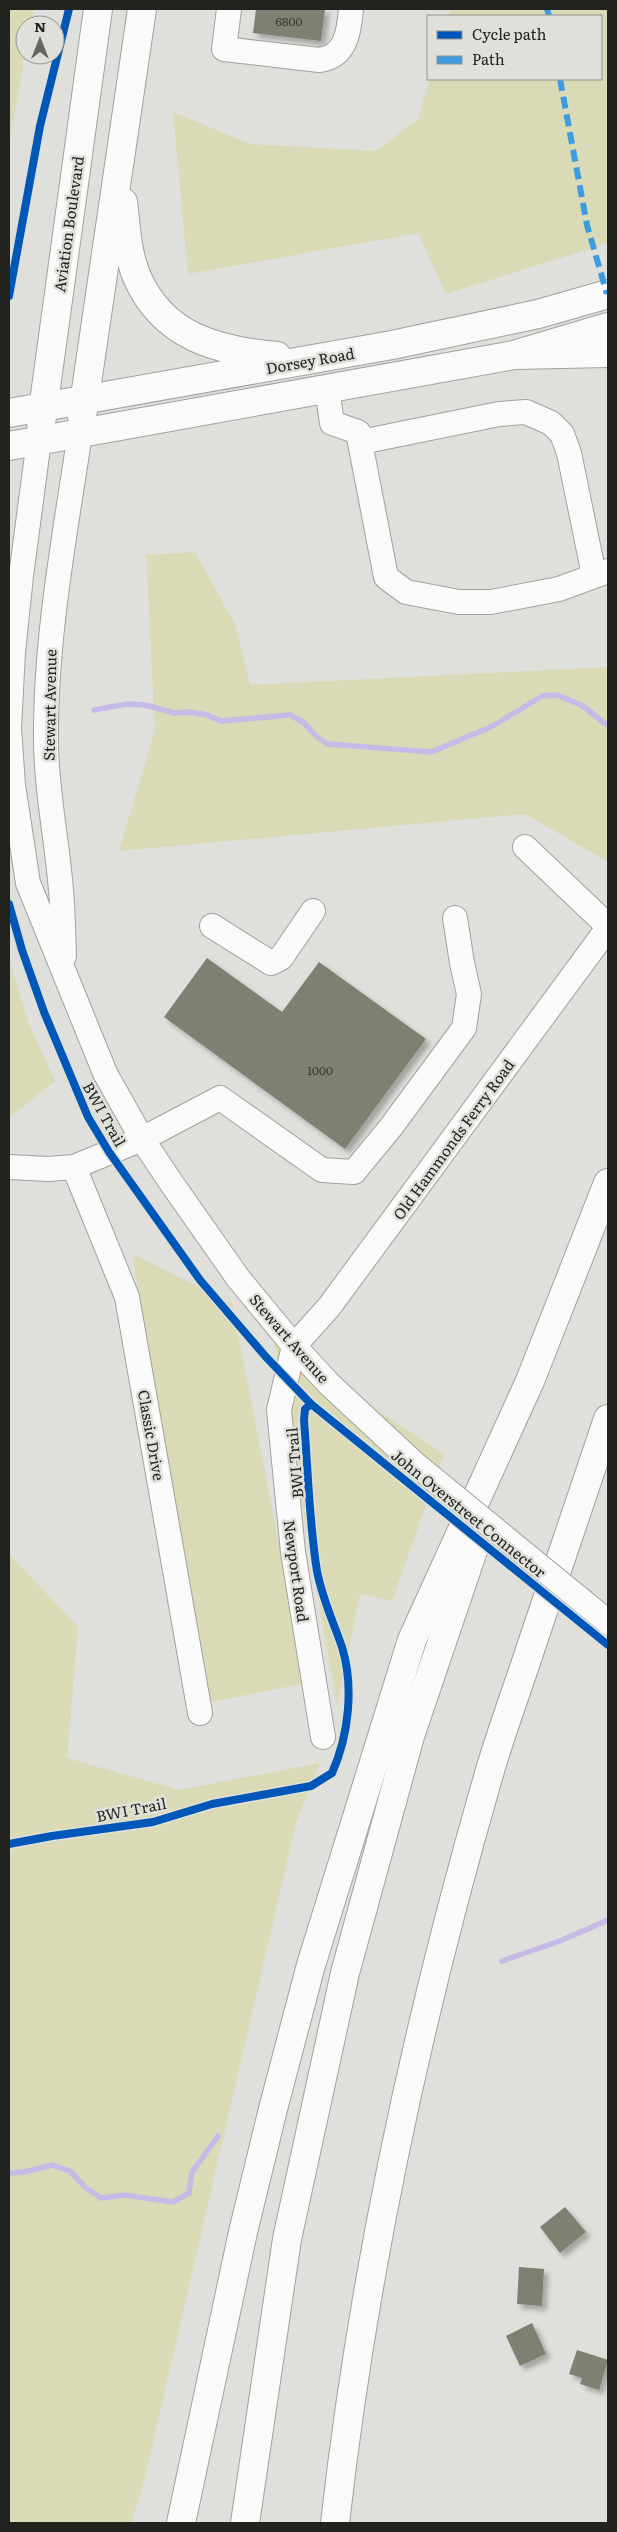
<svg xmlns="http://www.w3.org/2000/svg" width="617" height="2532" font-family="Literata,serif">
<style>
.green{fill:#dbdab7}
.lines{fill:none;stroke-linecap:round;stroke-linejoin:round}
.stream{stroke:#c6bbe6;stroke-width:5.5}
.building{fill:#7f7f72;filter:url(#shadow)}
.minor-casing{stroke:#a1a19e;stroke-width:26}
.major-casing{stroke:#a1a19e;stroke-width:30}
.highway-casing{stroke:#a1a19e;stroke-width:30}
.minor{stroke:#fafafa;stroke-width:24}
.major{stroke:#fafafa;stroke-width:28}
.highway{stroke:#fafafa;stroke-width:28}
.minor-bridge-casing{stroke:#a1a19e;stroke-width:26;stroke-linecap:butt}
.minor-bridge{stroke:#fafafa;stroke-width:24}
.quiet{stroke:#3c9ce0;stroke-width:6;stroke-dasharray:12 6;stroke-linecap:butt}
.cycleway-casing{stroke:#e0e0da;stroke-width:11}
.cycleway{stroke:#0057b8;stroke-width:8}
.labels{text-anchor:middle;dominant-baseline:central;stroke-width:5;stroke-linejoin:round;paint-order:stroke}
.number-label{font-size:12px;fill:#393934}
.street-label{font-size:15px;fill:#22221f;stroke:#e0e0da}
</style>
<defs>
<filter id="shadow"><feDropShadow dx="4.5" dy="4.5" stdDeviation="2.5" flood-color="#0004"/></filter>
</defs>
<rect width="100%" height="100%" fill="#dfdfdb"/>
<!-- green -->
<g class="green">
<path d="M9 9H34L31 25H25V55L9 144Z"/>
<path d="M451 9H608V243L446 294 418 233 188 274 173 112 250 144 376 151 418 119 430 79H601V16H449Z"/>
<path d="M195 552 236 626 250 685 608 667V862L525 814 119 851 155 730 146 555Z"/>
<path d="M9 959 28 1022 55 1081 9 1118Z"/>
<path d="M132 1254 232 1303 306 1683 211 1702Z"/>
<path d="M274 1342 444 1454 392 1601 360 1594 337 1707Z"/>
<path d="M9 1554 78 1627 67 1758 179 1790 320 1763 296 1823 143 2485 131 2523H9Z"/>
</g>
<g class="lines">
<!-- stream -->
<g class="stream">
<path d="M94 710 127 704 145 705 175 713 189 712 207 715 221 721 290 715 303 722 317 737 328 744 431 752 493 726 542 696 557 695 583 706 604 723 608 724"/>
<path d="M502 1961 560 1941 608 1920"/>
<path d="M9 2173 24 2172 52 2165 70 2171 86 2188 101 2198 124 2195 173 2202 189 2193 192 2172 218 2136"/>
</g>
</g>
<!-- building -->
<g class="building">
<path d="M256 9H325L321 41 253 33Z"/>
<path d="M207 958 282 1012 319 962 426 1039 345 1149 164 1017Z"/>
<path d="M565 2207 586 2232 560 2253 540 2227Z"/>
<path d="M519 2267 544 2269 542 2306 517 2304Z"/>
<path d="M532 2323 546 2354 520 2366 506 2336Z"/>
<path d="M577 2350 608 2360 599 2390 580 2384 582 2378 569 2374Z"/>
</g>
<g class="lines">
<!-- minor casing -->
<g class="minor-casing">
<g id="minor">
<path d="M229 9 224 49 319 60C346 57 349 32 351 9"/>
<path d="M327 389 332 423 358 432 386 577 406 592 459 602H491L559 589 608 571"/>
<path d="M39 440 21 576 13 652 9 728 13 785 28 883 105 1073 142 1139 170 1181 238 1278 294 1346 329 1384 415 1464"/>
<path d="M361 442 499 414 526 412 551 423 562 434 569 453 594 575"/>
<path d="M525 847 608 926"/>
<path d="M212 926 271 963 281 958 313 911"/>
<path d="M64 956C63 931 63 905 60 880 56 834 46 788 46 741 45 638 65 535 80 433"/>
<path d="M9 1167 48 1169 74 1167 142 1139 220 1098 322 1170 354 1172 391 1127 464 1028 469 994 462 963 455 918"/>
<path d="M74 1167 127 1297 200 1713"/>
<path d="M294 1346 329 1307 608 928"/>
<path d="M294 1346 279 1410 293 1552 323 1737"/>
</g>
</g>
<!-- major casing -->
<g class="major-casing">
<g id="major">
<path d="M123 202C126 226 127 254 137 277 163 337 218 351 277 356"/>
<path d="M9 413 392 345 538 314 608 294"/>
<path d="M82 417 142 9"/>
<path d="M41 424 98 9"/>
<path d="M9 446 514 355 608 327"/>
</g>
</g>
<!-- highway casing -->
<g class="highway-casing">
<g id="highway">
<path d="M514 355 608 353"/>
<path d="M181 2523 243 2232 273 2109 311 1965 412 1640 530 1381 608 1183"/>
<path d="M245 2523 287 2239 345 1973 410 1736 481 1527"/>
<path d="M335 2523C364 2267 419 2014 491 1767 503 1727 518 1687 531 1647 557 1571 583 1495 608 1419"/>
</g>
</g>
<!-- minor -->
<use href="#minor" class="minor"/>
<!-- major -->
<use href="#major" class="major"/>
<!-- highway -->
<use href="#highway" class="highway"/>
<!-- minor-bridge casing -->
<g class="minor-bridge-casing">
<path id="minor-bridge" d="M415 1464 608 1622"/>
</g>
<!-- minor-bridge -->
<use href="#minor-bridge" class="minor-bridge"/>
<!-- quiet -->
<g class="quiet">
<path d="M547 9 549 16"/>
<path d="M560 79 587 225 607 294"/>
</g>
<!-- cycleway casing -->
<g class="cycleway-casing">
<g id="cycleway">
<path d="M9 296 40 126 69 9"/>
<path d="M9 904 22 950 44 1012 88 1117 109 1152 200 1280 266 1357 311 1404 608 1645"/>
<path d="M9 1844 52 1836 153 1822 212 1804 311 1786 332 1773C349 1735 354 1686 342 1647 333 1621 322 1598 317 1571 309 1522 308 1470 304 1420L305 1409 311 1404"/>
</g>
</g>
<!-- cycleway -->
<use href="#cycleway" class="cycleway"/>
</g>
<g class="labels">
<!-- number labels -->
<g class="number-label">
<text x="289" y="21">6800</text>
<text x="320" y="1070">1000</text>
</g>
<!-- street labels -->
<g class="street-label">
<text transform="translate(68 224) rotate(-82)">Aviation Boulevard</text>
<text transform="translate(310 360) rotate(-10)">Dorsey Road</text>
<text transform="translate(49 705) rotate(-89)">Stewart Avenue</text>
<text transform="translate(105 1114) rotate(61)">BWI Trail</text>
<text transform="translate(453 1139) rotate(-54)">Old Hammonds Ferry Road</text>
<text transform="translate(290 1338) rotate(49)">Stewart Avenue</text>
<text transform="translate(152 1435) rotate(80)">Classic Drive</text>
<text transform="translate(294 1463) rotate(-95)">BWI Trail</text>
<text transform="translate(469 1513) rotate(39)">John Overstreet Connector</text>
<text transform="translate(297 1571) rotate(82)">Newport Road</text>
<text transform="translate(131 1809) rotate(-11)">BWI Trail</text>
</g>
</g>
<!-- border -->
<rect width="617" height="2532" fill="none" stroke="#22221f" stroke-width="20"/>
<!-- legend -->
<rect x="427" y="15" width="175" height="65" fill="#e0e0da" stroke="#94948f"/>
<rect x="437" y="31" width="25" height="8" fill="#0057b8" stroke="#94948f"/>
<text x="472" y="40" font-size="15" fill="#22221f">Cycle path</text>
<rect x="437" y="56" width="25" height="8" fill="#3c9ce0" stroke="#94948f"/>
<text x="472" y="65" font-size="15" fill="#22221f">Path</text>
<!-- north arrow -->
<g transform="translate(40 40)"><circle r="24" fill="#e0e0da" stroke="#94948f"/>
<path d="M0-4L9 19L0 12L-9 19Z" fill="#646461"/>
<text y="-8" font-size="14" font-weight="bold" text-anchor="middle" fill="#22221f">N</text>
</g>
</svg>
